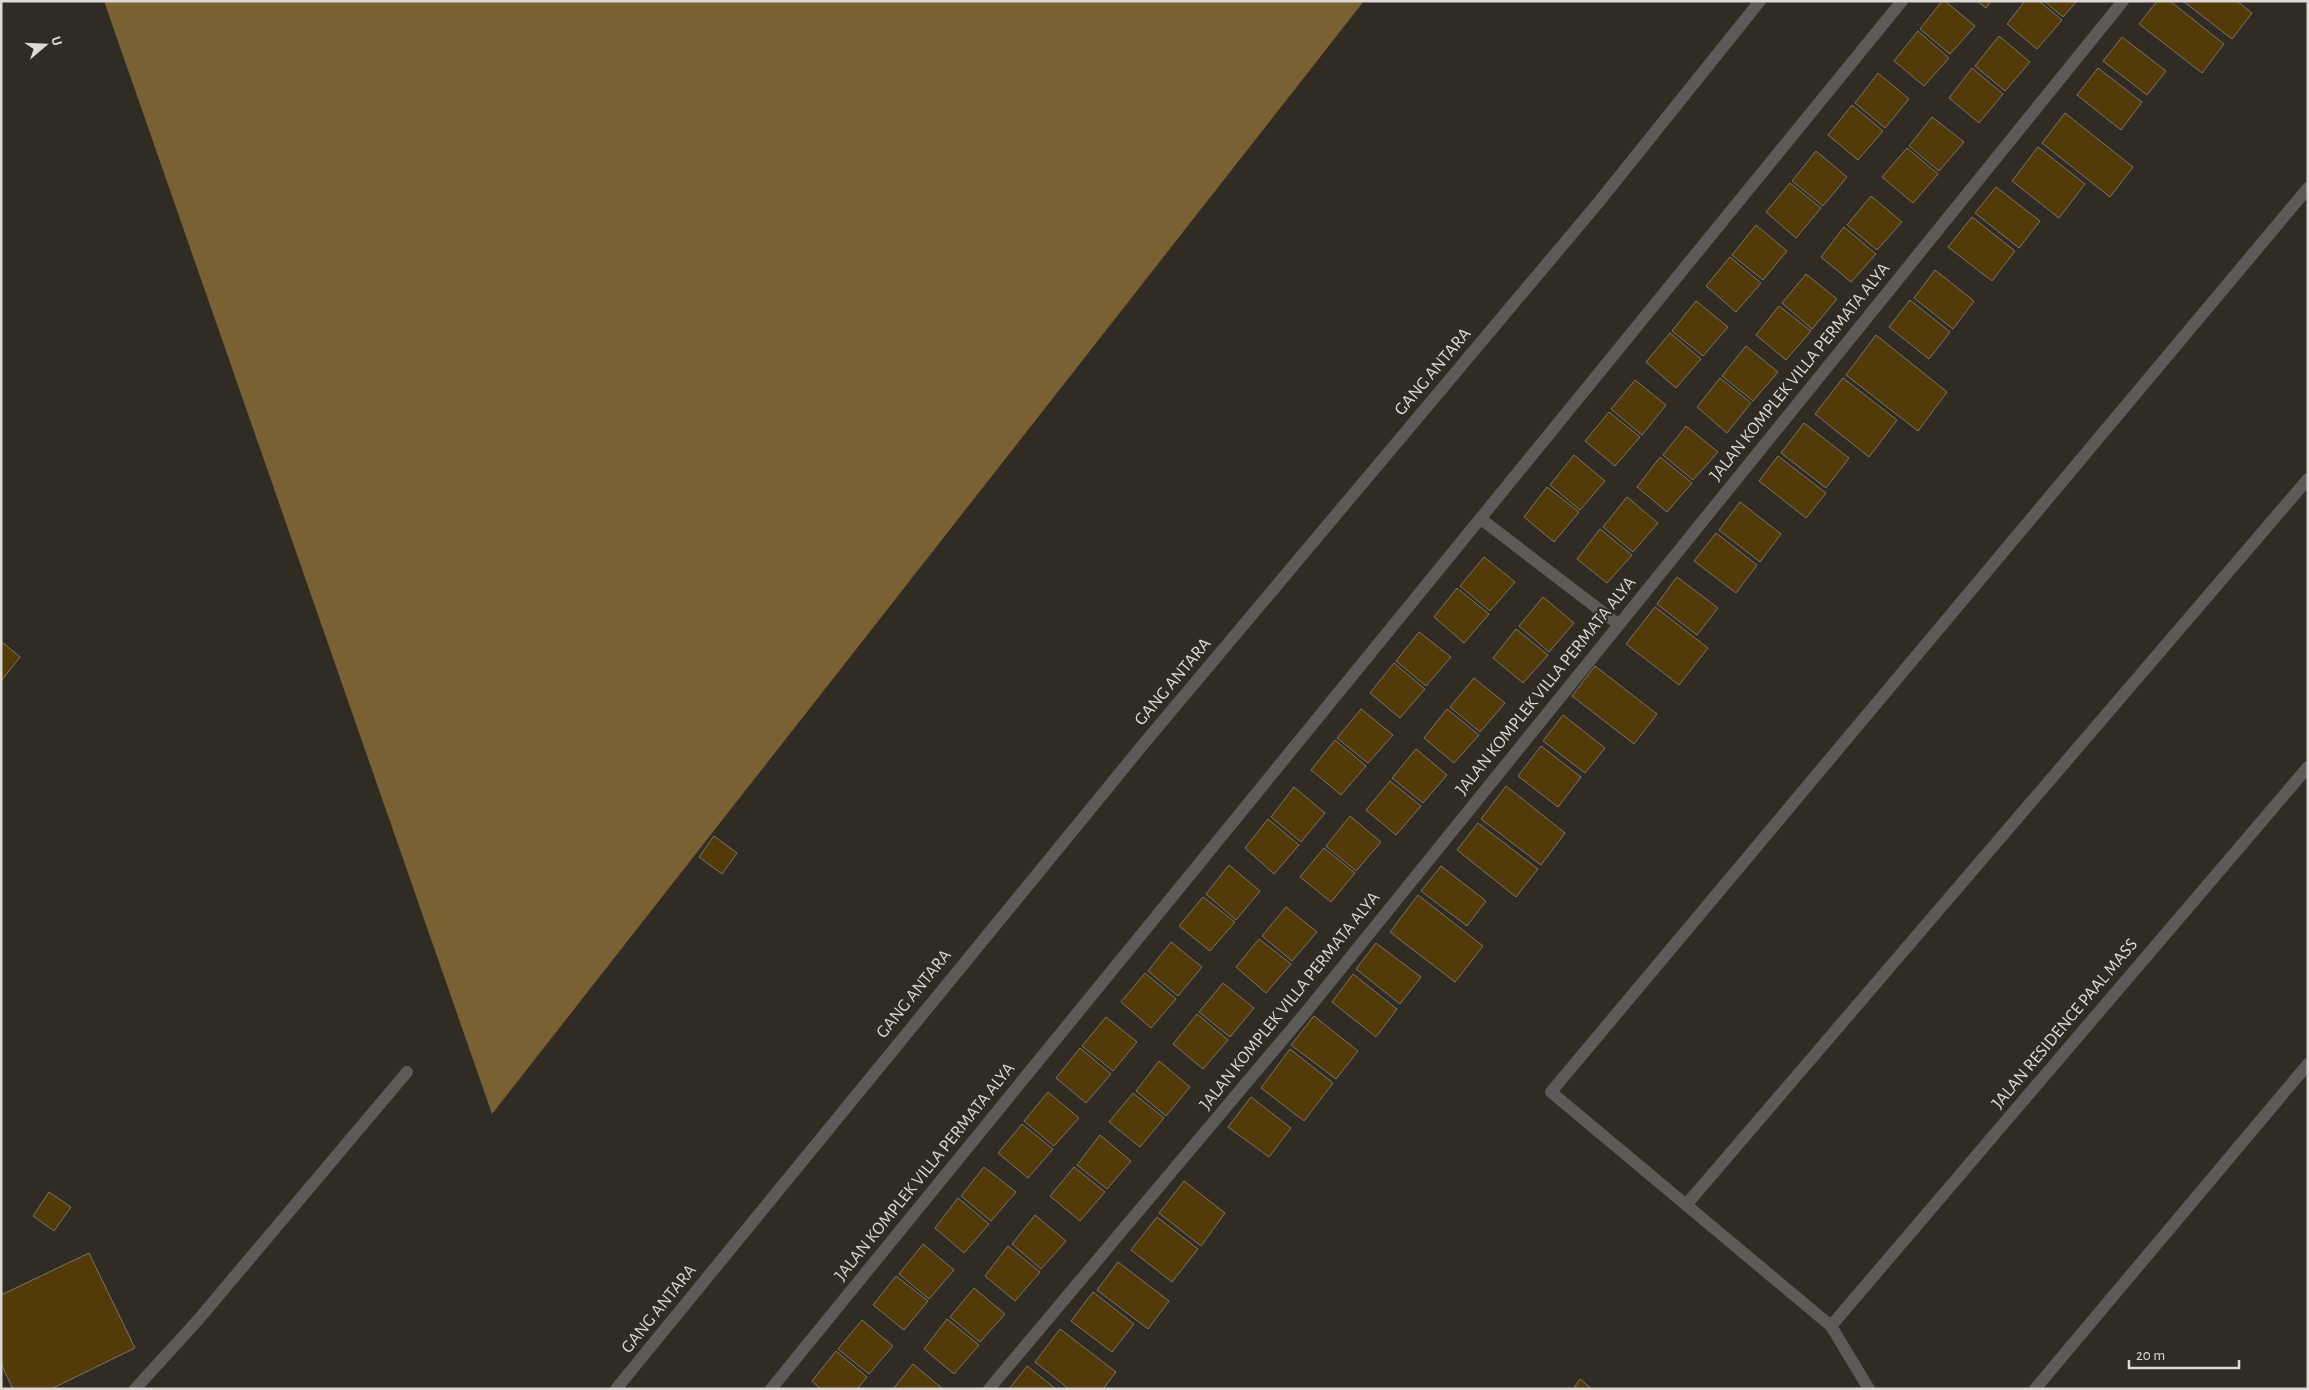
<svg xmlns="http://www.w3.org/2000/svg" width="2309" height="1390" font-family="'Alegreya Sans',sans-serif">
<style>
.forest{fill:#7a6133}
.building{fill:#523b08;stroke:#7a746b}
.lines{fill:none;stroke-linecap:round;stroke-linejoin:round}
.minor{stroke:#5d5b57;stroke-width:12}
.labels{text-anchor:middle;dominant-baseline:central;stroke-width:4;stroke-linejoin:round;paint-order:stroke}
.street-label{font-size:18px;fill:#dddad5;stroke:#302b23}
</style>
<rect width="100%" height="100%" fill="#302b23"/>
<!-- forest -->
<path class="forest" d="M104 1H1364L492 1114Z"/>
<!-- building -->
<g class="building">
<path d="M1942 1H1945L1975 26 1950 54 1920 29Z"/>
<path d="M1977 1H1991L1986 8Z"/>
<path d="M2025 1H2039L2062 20 2037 49 2007 24Z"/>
<path d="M2044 1H2077L2063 17Z"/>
<path d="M2157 1H2170L2224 44 2202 73 2139 24Z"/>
<path d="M2183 1H2237L2252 13 2232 39Z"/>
<path d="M1918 31 1949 58 1924 86 1894 61Z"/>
<path d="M1999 36 2030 62 2005 91 1975 66Z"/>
<path d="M2122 37 2166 71 2147 95 2103 61Z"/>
<path d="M1972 68 2003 94 1979 123 1949 98Z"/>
<path d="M2098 68 2142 102 2121 130 2077 95Z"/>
<path d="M1878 73 1909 99 1885 128 1855 103Z"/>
<path d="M1852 105 1883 131 1858 160 1828 135Z"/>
<path d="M2065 113 2133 167 2110 197 2042 143Z"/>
<path d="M1932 117 1964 142 1939 171 1909 146Z"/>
<path d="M2038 147 2085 184 2059 218 2012 181Z"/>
<path d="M1907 148 1938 174 1913 203 1882 177Z"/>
<path d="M1816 151 1847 177 1823 206 1792 181Z"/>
<path d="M1790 183 1821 208 1796 238 1766 212Z"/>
<path d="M1996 187 2040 221 2019 248 1975 213Z"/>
<path d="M1871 196 1902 222 1877 250 1847 225Z"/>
<path d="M1972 217 2015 251 1992 281 1948 247Z"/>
<path d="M1756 225 1787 251 1763 280 1732 255Z"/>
<path d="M1844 227 1876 254 1851 282 1821 257Z"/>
<path d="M1730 257 1761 283 1736 312 1706 286Z"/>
<path d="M1935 270 1974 301 1953 329 1914 298Z"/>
<path d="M1806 274 1837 299 1812 329 1782 303Z"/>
<path d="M1910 300 1950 332 1929 359 1889 327Z"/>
<path d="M1696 301 1728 327 1703 356 1672 331Z"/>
<path d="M1779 306 1811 331 1786 360 1756 335Z"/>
<path d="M1670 333 1701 359 1676 388 1646 362Z"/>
<path d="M1876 335 1947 392 1918 431 1846 375Z"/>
<path d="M1746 346 1778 372 1753 401 1722 376Z"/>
<path d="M1720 378 1751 403 1727 433 1697 407Z"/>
<path d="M1843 378 1897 420 1869 457 1815 414Z"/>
<path d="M1635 380 1666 405 1642 435 1611 409Z"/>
<path d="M1609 412 1640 437 1615 466 1585 441Z"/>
<path d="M1804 423 1849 458 1826 488 1781 453Z"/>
<path d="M1686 426 1718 452 1693 480 1663 455Z"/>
<path d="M1574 455 1605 481 1580 510 1550 485Z"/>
<path d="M1778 456 1826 493 1806 518 1759 481Z"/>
<path d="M1660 457 1692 483 1667 512 1637 487Z"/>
<path d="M1547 487 1579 512 1554 542 1524 517Z"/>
<path d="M1627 497 1658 523 1633 552 1603 527Z"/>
<path d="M1740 502 1781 534 1760 562 1719 530Z"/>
<path d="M1600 529 1632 555 1607 583 1577 559Z"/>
<path d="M1716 533 1757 565 1736 593 1694 561Z"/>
<path d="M1484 557 1515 582 1490 611 1460 586Z"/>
<path d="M1677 577 1718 608 1697 635 1657 604Z"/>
<path d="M1457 588 1489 614 1464 643 1434 617Z"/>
<path d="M1543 597 1574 623 1549 652 1519 626Z"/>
<path d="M1655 607 1708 648 1679 685 1626 644Z"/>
<path d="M1516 629 1548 655 1523 683 1493 658Z"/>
<path d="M1419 632 1451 657 1426 686 1396 661Z"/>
<path d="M1 641 20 657 1 681Z"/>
<path d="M1394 663 1425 689 1400 718 1370 693Z"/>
<path d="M1595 666 1657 714 1634 744 1572 696Z"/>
<path d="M1474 678 1505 703 1480 732 1450 707Z"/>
<path d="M1361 709 1393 735 1368 763 1337 738Z"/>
<path d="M1447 709 1479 735 1454 763 1424 738Z"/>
<path d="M1563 715 1605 748 1585 773 1543 741Z"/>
<path d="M1335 740 1366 766 1341 795 1311 770Z"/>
<path d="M1541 746 1581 777 1558 807 1518 776Z"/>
<path d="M1416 749 1447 775 1423 803 1392 778Z"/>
<path d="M1390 781 1421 806 1396 835 1366 810Z"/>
<path d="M1506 786 1565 833 1541 865 1481 819Z"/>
<path d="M1294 787 1325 813 1301 842 1271 817Z"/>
<path d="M1350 816 1381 842 1356 871 1326 846Z"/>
<path d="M1268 819 1299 845 1274 874 1245 848Z"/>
<path d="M1478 823 1538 869 1516 897 1457 850Z"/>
<path d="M714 836 737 853 722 874 699 857Z"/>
<path d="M1324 848 1355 873 1331 902 1300 877Z"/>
<path d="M1229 865 1260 891 1236 920 1206 894Z"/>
<path d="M1441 866 1486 901 1467 926 1421 891Z"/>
<path d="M1418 895 1483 946 1455 982 1390 932Z"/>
<path d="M1203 897 1235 922 1210 951 1179 926Z"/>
<path d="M1286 907 1317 932 1292 961 1262 936Z"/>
<path d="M1259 939 1291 964 1266 993 1236 967Z"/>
<path d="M1171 942 1202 967 1178 996 1148 971Z"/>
<path d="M1376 943 1421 977 1400 1004 1356 969Z"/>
<path d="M1145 973 1176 999 1151 1028 1121 1002Z"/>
<path d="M1353 974 1397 1009 1376 1037 1332 1002Z"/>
<path d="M1223 983 1254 1008 1230 1037 1199 1012Z"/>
<path d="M1197 1014 1228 1040 1203 1069 1173 1044Z"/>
<path d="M1314 1016 1358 1051 1336 1079 1291 1045Z"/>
<path d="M1106 1017 1137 1042 1113 1071 1082 1046Z"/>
<path d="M1080 1048 1111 1074 1086 1103 1056 1078Z"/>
<path d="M1290 1049 1333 1083 1304 1121 1261 1088Z"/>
<path d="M1159 1061 1190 1087 1166 1116 1136 1091Z"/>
<path d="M1048 1092 1079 1118 1054 1146 1024 1121Z"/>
<path d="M1133 1093 1164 1118 1140 1147 1109 1122Z"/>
<path d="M1251 1097 1291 1128 1269 1157 1228 1127Z"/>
<path d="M1022 1124 1053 1149 1028 1178 998 1153Z"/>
<path d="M1100 1135 1131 1161 1107 1189 1077 1165Z"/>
<path d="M984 1167 1016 1192 991 1221 961 1196Z"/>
<path d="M1074 1167 1105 1192 1080 1221 1050 1196Z"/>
<path d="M1184 1181 1225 1213 1201 1246 1159 1213Z"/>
<path d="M49 1192 71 1207 54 1231 33 1216Z"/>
<path d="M958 1198 989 1224 964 1253 935 1228Z"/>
<path d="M1035 1215 1066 1241 1041 1269 1012 1244Z"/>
<path d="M1157 1217 1198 1249 1172 1282 1131 1250Z"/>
<path d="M923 1244 954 1270 929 1299 899 1274Z"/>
<path d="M1008 1246 1040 1272 1015 1301 985 1276Z"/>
<path d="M89 1253 135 1348 51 1389H13L1 1364V1295Z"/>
<path d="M1118 1262 1169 1301 1148 1329 1097 1290Z"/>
<path d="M896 1276 928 1301 904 1330 873 1305Z"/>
<path d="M974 1288 1005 1314 980 1342 950 1317Z"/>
<path d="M1093 1292 1134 1324 1112 1352 1071 1321Z"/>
<path d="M947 1319 979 1345 954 1374 924 1349Z"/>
<path d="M862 1320 893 1346 869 1374 838 1349Z"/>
<path d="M1060 1329 1116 1372 1103 1389H1069L1035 1362Z"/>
<path d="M836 1351 867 1377 857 1389H821L812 1381Z"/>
<path d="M913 1364 943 1389H893Z"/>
<path d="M1027 1366 1056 1389H1009Z"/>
<path d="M1580 1379 1592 1389H1573Z"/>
</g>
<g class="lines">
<!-- minor -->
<g class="minor">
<path d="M1481 519 1618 624"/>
<path d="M1686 1205 2308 479"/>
<path d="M1831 1326 1551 1092 2308 188"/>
<path d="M135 1389 198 1320 407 1072"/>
<path d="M616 1389 1146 741 1598 203 1760 1"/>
<path d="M771 1389 1902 1"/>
<path d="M989 1389 1306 1012 2123 1"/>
<path d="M1869 1389 1831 1326 2308 767"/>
<path d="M2035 1389 2308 1064"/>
</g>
</g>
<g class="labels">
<!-- street labels -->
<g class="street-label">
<text transform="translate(1433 372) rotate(-50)">GANG ANTARA</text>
<text transform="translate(1800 372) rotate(-51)">JALAN KOMPLEK VILLA PERMATA ALYA</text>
<text transform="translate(1173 682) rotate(-50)">GANG ANTARA</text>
<text transform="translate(1546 686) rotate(-51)">JALAN KOMPLEK VILLA PERMATA ALYA</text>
<text transform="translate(914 994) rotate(-51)">GANG ANTARA</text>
<text transform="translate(1290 1001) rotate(-51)">JALAN KOMPLEK VILLA PERMATA ALYA</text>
<text transform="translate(2065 1024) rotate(-50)">JALAN RESIDENCE PAAL MASS</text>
<text transform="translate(925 1172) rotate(-51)">JALAN KOMPLEK VILLA PERMATA ALYA</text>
<text transform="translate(659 1309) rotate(-51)">GANG ANTARA</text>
</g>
</g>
<!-- border -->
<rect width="2309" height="1390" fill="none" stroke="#dddad5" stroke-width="5"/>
<!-- north arrow -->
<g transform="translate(45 45) rotate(71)" stroke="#302b23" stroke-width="4" paint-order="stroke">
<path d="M0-4L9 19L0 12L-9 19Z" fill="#dddad5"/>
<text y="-8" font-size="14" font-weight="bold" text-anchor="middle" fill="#dddad5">U</text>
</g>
<!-- scale -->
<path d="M2129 1360v8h110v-8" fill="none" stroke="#dddad5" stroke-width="2.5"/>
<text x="2136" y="1360" font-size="15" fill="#dddad5" stroke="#302b23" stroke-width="4" paint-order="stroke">20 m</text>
</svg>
